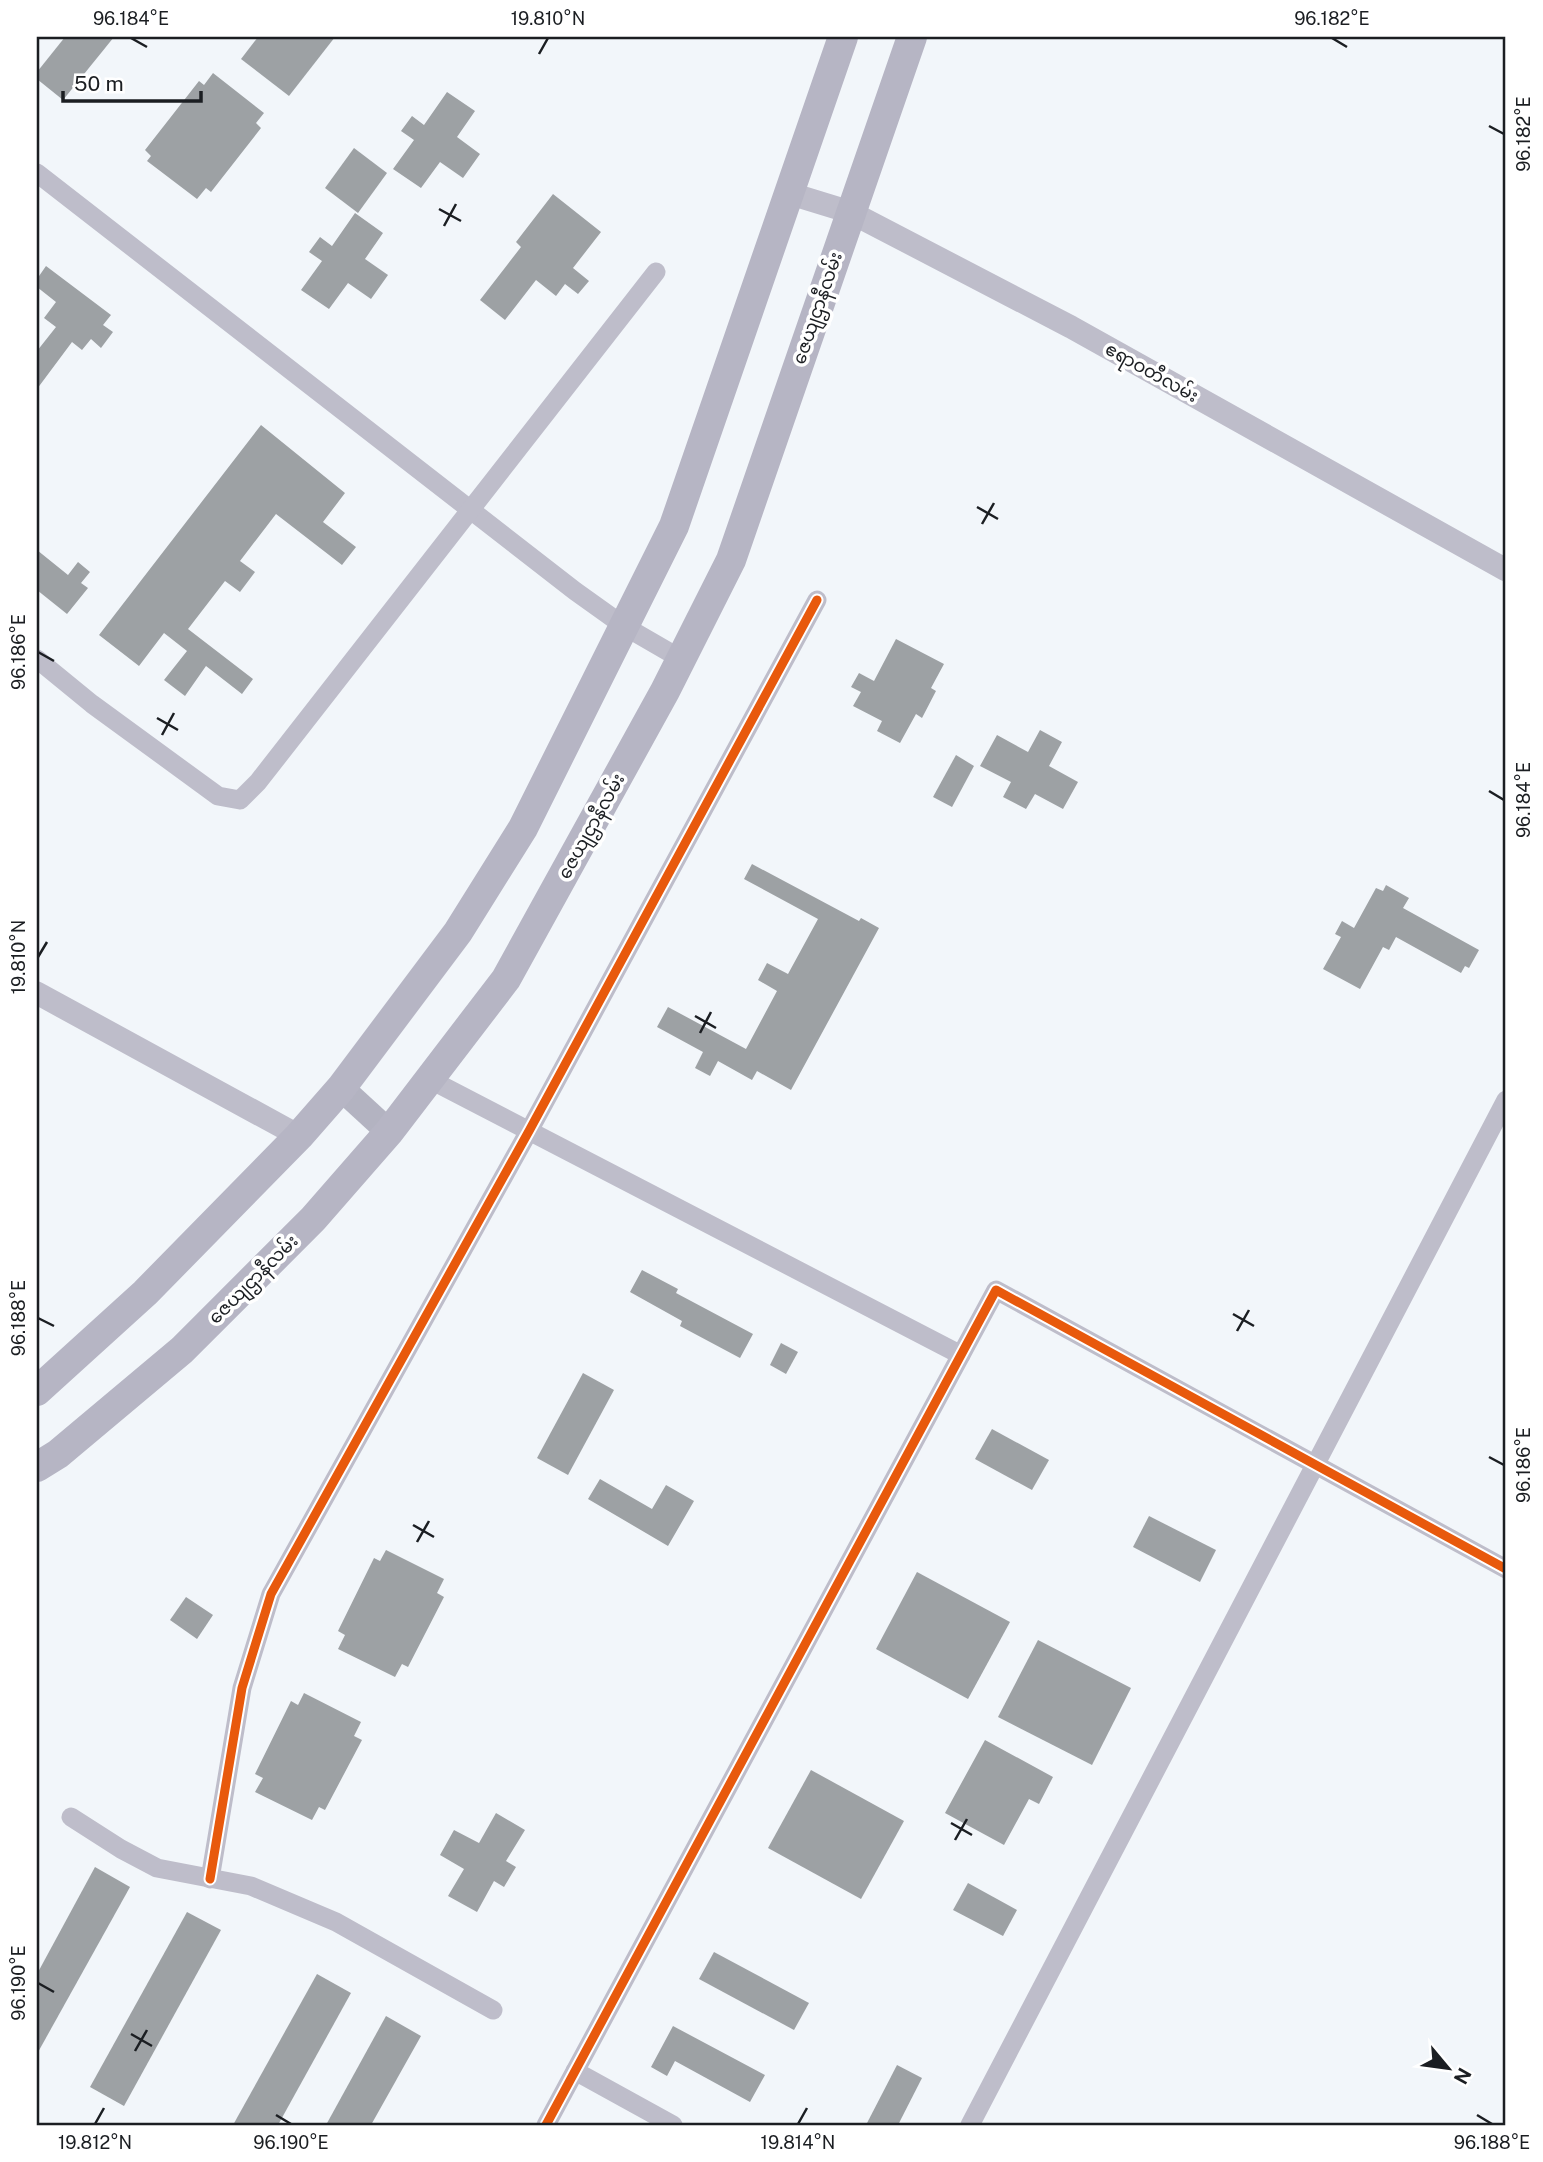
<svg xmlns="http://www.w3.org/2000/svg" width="1543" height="2162" font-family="'Public Sans','Noto Sans Myanmar',sans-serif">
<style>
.building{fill:#9da1a4}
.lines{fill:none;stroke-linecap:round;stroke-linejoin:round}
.minor{stroke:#bebdca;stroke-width:19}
.tertiary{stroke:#bebdca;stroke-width:23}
.secondary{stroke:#b3b3c1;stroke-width:26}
.primary{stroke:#b6b5c4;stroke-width:30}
.cycleway-casing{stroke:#fff;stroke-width:13}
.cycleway{stroke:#e8590c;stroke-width:9}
.ticks{fill:none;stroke:#1b1e22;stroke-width:2.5}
.labels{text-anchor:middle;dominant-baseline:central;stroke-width:7;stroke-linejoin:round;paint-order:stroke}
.street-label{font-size:18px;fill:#1b1e22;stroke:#fff}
.neatline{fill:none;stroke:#1b1e22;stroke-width:2.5}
.ticks-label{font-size:18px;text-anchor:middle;fill:#1b1e22}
</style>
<rect width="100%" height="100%" fill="#f2f6fa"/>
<!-- building -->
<g class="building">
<path d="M65 37H114L63 100 37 79V72Z"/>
<path d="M258 37H335L289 96 241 59Z"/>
<path d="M213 73 264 113 256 123 261 128 211 192 206 188 197 199 147 161 151 156 145 150 199 81 204 85Z"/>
<path d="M447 92 475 111 457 137 480 154 463 178 440 162 421 188 393 169 414 140 401 131 412 116 424 125Z"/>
<path d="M354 148 387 173 358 213 325 188Z"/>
<path d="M553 194 601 232 573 268 589 281 578 294 565 284 556 296 536 280 505 320 480 300 521 247 516 242Z"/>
<path d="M355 213 383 233 365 259 388 275 371 299 348 283 329 309 301 290 322 261 309 252 320 237 332 246Z"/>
<path d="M46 266 111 315 103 325 113 332 101 348 91 339 82 350 72 342 37 389V351L56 327 44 318 56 302 37 287V279Z"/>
<path d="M261 425 345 493 323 522 356 547 342 565 276 514 240 561 255 572 240 592 225 581 188 629 253 679 242 694 206 666 185 696 164 680 187 651 164 633 139 666 99 635Z"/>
<path d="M37 550 68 575 78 562 90 572 81 583 88 588 67 614 37 590Z"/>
<path d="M896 639 944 664 931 688 936 691 922 718 916 714 900 743 877 731 882 721 853 706 861 692 851 687 859 673 874 681Z"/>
<path d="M1040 730 1062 742 1049 766 1078 782 1063 809 1035 794 1026 809 1003 797 1011 782 980 766 997 735 1028 752Z"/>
<path d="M956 755 974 766 952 807 933 797Z"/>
<path d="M752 864 859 921 861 918 879 928 791 1090 757 1071 752 1080 718 1061 710 1076 695 1068 703 1052 657 1027 668 1007 746 1049 777 991 758 980 767 963 788 974 818 919 744 879Z"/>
<path d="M1386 885 1409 898 1403 908 1479 950 1469 968 1465 966 1461 973 1396 937 1389 950 1383 947 1360 989 1323 969 1341 937 1335 934 1342 921 1354 928 1376 888 1383 891Z"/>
<path d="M642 1270 678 1289 676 1293 753 1334 740 1358 680 1326 682 1321 630 1292Z"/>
<path d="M781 1343 798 1352 786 1374 770 1365Z"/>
<path d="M583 1373 614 1390 568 1475 537 1458Z"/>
<path d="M992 1429 1049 1460 1032 1490 975 1459Z"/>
<path d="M600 1479 652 1509 666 1485 694 1501 668 1546 588 1499Z"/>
<path d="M1149 1516 1216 1550 1200 1582 1133 1547Z"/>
<path d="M386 1550 444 1579 437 1593 444 1597 408 1667 402 1664 395 1677 338 1649 345 1635 338 1631 374 1558 380 1561Z"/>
<path d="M917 1572 1010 1622 968 1699 876 1649Z"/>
<path d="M186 1597 213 1615 197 1639 170 1620Z"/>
<path d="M1038 1640 1131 1688 1092 1765 998 1717Z"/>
<path d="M304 1693 361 1722 354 1736 362 1740 325 1810 319 1807 312 1820 255 1792 263 1778 255 1774 291 1701 298 1705Z"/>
<path d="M985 1740 1053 1777 1039 1804 1029 1799 1004 1845 945 1813Z"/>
<path d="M811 1770 904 1821 861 1899 768 1848Z"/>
<path d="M496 1813 525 1830 506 1861 516 1867 504 1887 494 1881 477 1912 448 1896 464 1869 440 1855 454 1830 479 1843Z"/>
<path d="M95 1867 130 1887 37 2054V1974Z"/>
<path d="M968 1883 1017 1910 1003 1936 953 1910Z"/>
<path d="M187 1912 221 1930 124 2106 90 2087Z"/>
<path d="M714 1952 809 2003 794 2030 699 1979Z"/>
<path d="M317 1974 351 1993 278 2125H233Z"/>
<path d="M386 2016 421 2036 371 2125H326Z"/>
<path d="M673 2026 765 2075 750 2102 675 2061 667 2076 651 2067Z"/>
<path d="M897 2065 922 2078 898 2125H866Z"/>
</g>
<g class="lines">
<!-- minor -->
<g class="minor">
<path d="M37 173 575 591 624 626 681 659"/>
<path d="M37 659 92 704 218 796 240 800 258 782 656 272"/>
<path d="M429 1079 961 1355"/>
<path d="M71 1817 121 1849 157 1868 251 1886 336 1922 493 2010"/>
<path d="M210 1879 242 1688 271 1594 529 1131 817 600"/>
<path d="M575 2071 673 2125"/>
<path d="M546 2125 996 1290 1506 1569"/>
<path d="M970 2125 1506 1100"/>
</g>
<!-- tertiary -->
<g class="tertiary">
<path d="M788 193 850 212 1071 327 1506 570"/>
<path d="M37 993 299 1136"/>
</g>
<!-- secondary -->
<path class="secondary" d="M341 1088 389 1132"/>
<!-- primary -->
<g class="primary">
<path d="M37 1391 145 1293 299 1136 341 1088 458 932 523 828 674 526 843 37"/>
<path d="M37 1467 58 1454 182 1350 313 1219 389 1132 506 979 665 691 731 560 912 37"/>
</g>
<!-- cycleway casing -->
<g class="cycleway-casing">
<g id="cycleway">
<path d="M210 1879 242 1688 271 1594 529 1131 817 600"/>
<path d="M546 2125 996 1290 1506 1569"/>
</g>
</g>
<!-- cycleway -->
<use href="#cycleway" class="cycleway"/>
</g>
<!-- ticks -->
<path class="ticks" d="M131 38 147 47M1332 38 1347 47M539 54 548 38M1489 126 1504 134M439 209 461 221M444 226 456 204M977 507 998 519M982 524 994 503M38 652 54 661M157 718 178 730M162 735 174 713M1489 791 1504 800M38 957 47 942M695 1016 716 1028M700 1033 711 1012M1233 1314 1254 1326M38 1318 54 1326M1237 1331 1249 1310M1489 1457 1504 1465M413 1525 434 1537M417 1542 429 1521M951 1823 972 1835M955 1840 967 1819M38 1983 54 1992M131 2034 152 2046M135 2051 147 2030M276 2115 291 2124M1477 2115 1492 2124M95 2124 104 2108M798 2124 807 2108"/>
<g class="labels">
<!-- street labels -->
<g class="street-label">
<text transform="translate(817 308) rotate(-71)">ဇေယျဌာနီလမ်း</text>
<text transform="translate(1152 372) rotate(29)">ဧရာဝတီလမ်း</text>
<text transform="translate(591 826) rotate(-61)">ဇေယျဌာနီလမ်း</text>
<text transform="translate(253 1279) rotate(-45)">ဇေယျဌာနီလမ်း</text>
</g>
</g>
<!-- border -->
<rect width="1543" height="2162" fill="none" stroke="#ffffff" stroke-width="77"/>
<!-- north arrow -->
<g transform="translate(1448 2068) rotate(119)" stroke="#ffffff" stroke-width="5" paint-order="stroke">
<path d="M0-5L12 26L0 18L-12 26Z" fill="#1b1e22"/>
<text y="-10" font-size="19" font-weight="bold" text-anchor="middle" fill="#1b1e22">N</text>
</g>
<!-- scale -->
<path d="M63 91v10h138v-10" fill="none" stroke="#1b1e22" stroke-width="3.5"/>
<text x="74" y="91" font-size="21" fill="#1b1e22" stroke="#ffffff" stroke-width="5" paint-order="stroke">50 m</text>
<rect x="38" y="38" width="1466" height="2086" class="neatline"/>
<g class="ticks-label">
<text x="131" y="25">96.184°E</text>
<text x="548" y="25">19.810°N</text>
<text x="1332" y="25">96.182°E</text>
<text transform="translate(1524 134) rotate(-90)" y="6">96.182°E</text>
<text transform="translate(19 652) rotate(-90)" y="6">96.186°E</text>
<text transform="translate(1524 800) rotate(-90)" y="6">96.184°E</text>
<text transform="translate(19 957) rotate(-90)" y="6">19.810°N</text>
<text transform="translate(19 1318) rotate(-90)" y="6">96.188°E</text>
<text transform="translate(1524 1465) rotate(-90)" y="6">96.186°E</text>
<text transform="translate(19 1983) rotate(-90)" y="6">96.190°E</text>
<text x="95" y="2149">19.812°N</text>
<text x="291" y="2149">96.190°E</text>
<text x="798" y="2149">19.814°N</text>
<text x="1492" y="2149">96.188°E</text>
</g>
</svg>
